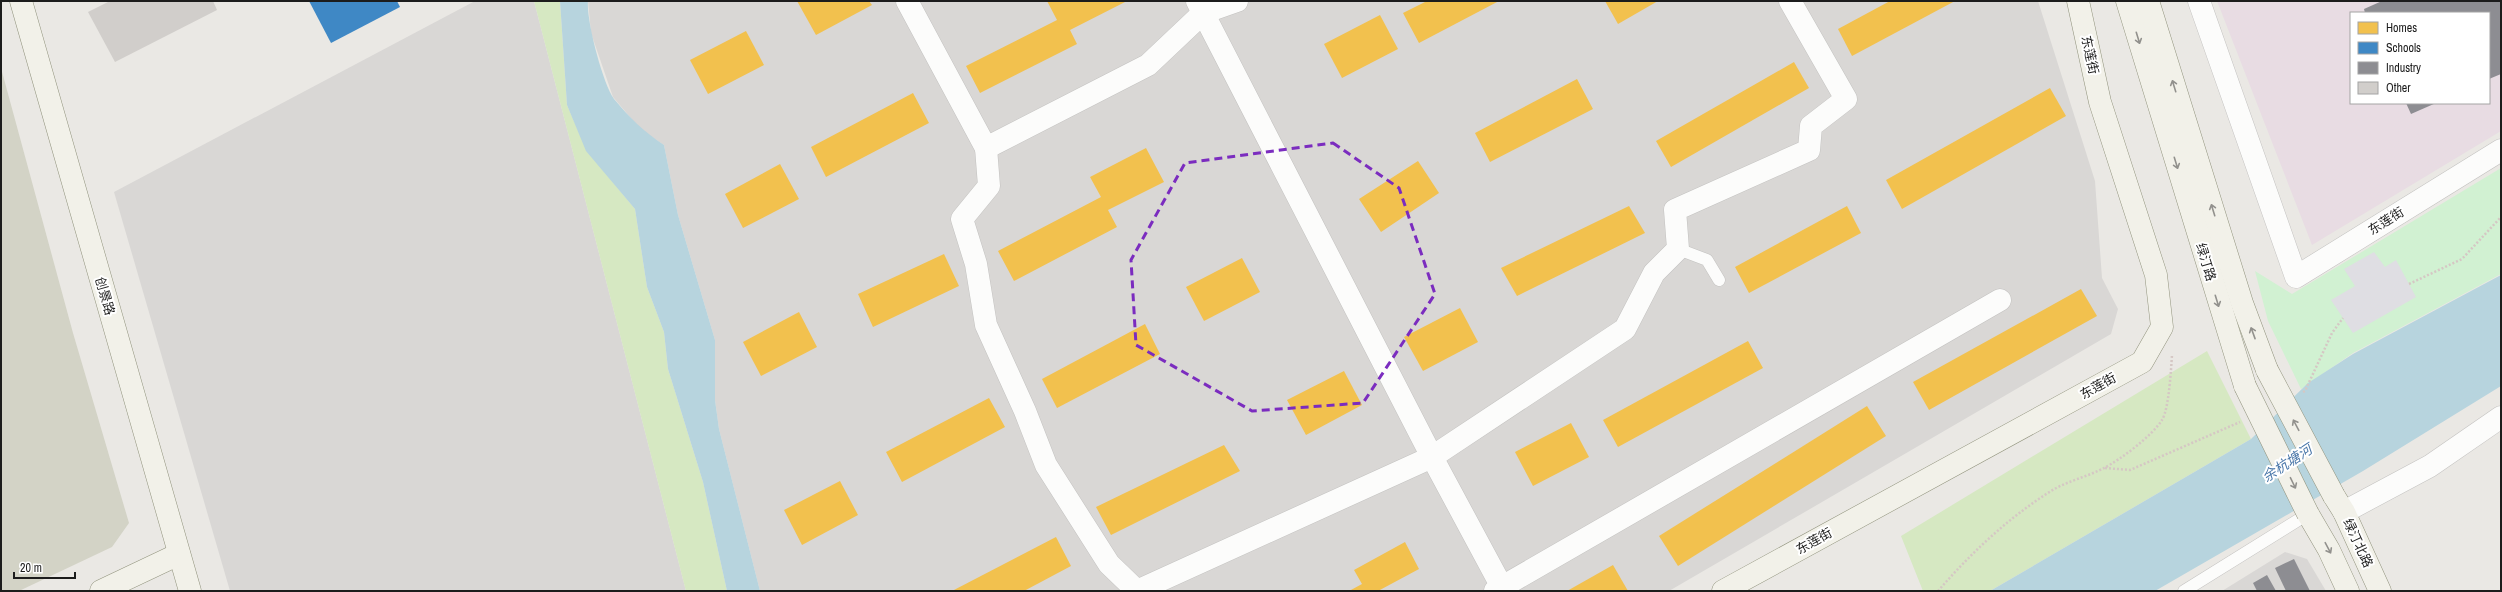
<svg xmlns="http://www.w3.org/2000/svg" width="2502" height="592" font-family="'Archivo Narrow','Noto Sans SC',sans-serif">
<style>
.residential{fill:#d9d7d5}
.industrial{fill:#e8dce3;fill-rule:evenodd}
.construction{fill:#d3d3c6}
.grass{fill:#d6e8c2}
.park{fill:#d1f1d2}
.plaza{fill:#dfdee3}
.water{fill:#b7d4de}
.homes{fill:#f2c14e}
.schools{fill:#3f88c5}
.industry{fill:#8d8d92}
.building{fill:#d1cecb}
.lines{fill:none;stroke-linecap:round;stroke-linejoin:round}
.lane-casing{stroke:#c3c2c0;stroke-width:13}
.street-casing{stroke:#c3c2c0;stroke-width:23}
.secondary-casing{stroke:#91937d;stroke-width:23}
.path{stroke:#d5c7c4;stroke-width:2.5;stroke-dasharray:2 2;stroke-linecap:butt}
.lane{stroke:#fcfcfb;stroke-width:12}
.street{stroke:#fcfcfb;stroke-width:22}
.secondary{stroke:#f2f1e9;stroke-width:22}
.secondary-bridge-casing{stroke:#91937d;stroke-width:23;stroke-linecap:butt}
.secondary-bridge{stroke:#f2f1e9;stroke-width:22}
.oneway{stroke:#92918d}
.marked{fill:none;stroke:#7b2cbf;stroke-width:3;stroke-dasharray:8 5;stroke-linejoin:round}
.labels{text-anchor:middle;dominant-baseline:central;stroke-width:4;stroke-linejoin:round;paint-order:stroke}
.street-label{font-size:13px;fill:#1c1c1c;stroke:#fff}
.water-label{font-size:14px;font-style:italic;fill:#4a77a9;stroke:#fff}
</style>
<rect width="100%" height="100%" fill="#eae8e4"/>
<!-- residential -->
<g class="residential">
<path d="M475 1H534L686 591H230L114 192Z"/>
<path d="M588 1H2038L2095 181 2102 278 2118 309 2111 334 1669 591H760L719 429 715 400V340L678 215 664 145 641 130 613 97 591 33Z"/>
<path d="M2285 552 2307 559 2326 591H2222Z"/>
</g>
<!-- industrial -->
<path class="industrial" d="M2217 1H2501V131L2312 245ZM2351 13H2489V103H2351Z"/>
<!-- construction -->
<path class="construction" d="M1 68 73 333 129 523 112 547 19 591H1Z"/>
<!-- grass -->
<g class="grass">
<path d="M534 1H560L567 105 587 151 635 209 647 287 664 332 668 369 703 482 727 591H686Z"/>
<path d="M2207 351 2251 439 1990 591H1923L1901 536Z"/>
</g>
<!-- park -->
<path class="park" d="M2501 168V274L2353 353 2301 389 2268 321 2255 271 2292 294Z"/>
<!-- plaza -->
<path class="plaza" d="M2374 252 2385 267 2396 260 2416 297 2353 333 2331 300 2355 286 2344 269Z"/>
<!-- water -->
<g class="water">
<path d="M560 1H588C586 20 603 84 614 99 629 117 644 132 664 145L678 215 715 340V400L719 429 760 591H727L703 482 668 369 664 332 647 287 635 209 586 151 567 105Z"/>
<path d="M2501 275V386L2363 471 2155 591H1990L2251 439 2308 383 2353 354Z"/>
</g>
<!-- homes -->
<g class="homes">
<path d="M797 1H869L872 5 816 35Z"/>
<path d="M1047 1H1127L1070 30 1077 44 980 93 966 66 1057 20Z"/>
<path d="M1427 1H1499L1419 43 1403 13Z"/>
<path d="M1605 1H1658L1618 24Z"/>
<path d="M1890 1H1955L1852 56 1838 29Z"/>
<path d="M1380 15 1398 49 1342 78 1324 44Z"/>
<path d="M746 31 764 65 708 94 690 60Z"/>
<path d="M1794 62 1809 88 1671 167 1656 141Z"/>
<path d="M1577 79 1593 109 1490 162 1475 133Z"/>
<path d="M2050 88 2066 116 1902 209 1886 180Z"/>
<path d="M913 93 929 123 826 177 811 147Z"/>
<path d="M1146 148 1164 182 1108 210 1117 227 1014 281 998 251 1101 197 1090 177Z"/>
<path d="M1418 161 1439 193 1381 232 1359 199Z"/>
<path d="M780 164 799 199 743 228 725 194Z"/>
<path d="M1629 206 1645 233 1517 296 1501 268Z"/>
<path d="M1847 206 1861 233 1749 293 1735 267Z"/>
<path d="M944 254 959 286 873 327 858 294Z"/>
<path d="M1242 258 1260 292 1204 321 1186 287Z"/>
<path d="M2081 289 2097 316 1929 410 1913 382Z"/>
<path d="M1460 308 1478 342 1423 371 1404 337Z"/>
<path d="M799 312 817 347 761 376 743 342Z"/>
<path d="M1145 324 1160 354 1057 408 1042 379Z"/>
<path d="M1748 341 1763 368 1618 447 1603 420Z"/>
<path d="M1344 371 1362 405 1306 435 1287 400Z"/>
<path d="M989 398 1005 427 902 482 886 452Z"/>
<path d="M1867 406 1886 436 1678 566 1659 536Z"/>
<path d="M1571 423 1589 457 1533 486 1515 452Z"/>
<path d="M1224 445 1240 471 1111 535 1096 507Z"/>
<path d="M840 481 858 515 802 545 784 510Z"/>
<path d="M1056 537 1071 566 1024 591H952Z"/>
<path d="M1405 542 1419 569 1378 591H1349L1362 584 1354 570Z"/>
<path d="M1613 565 1628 591H1567Z"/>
</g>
<!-- schools -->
<path class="schools" d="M309 1H397L400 7 331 43Z"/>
<!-- industry -->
<g class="industry">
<path d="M2382 1H2501V74L2489 79V13H2365L2364 9Z"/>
<path d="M2406 103H2436L2411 114Z"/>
<path d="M2294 559 2310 591H2286L2275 568Z"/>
<path d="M2267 575 2276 591H2257L2253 583Z"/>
</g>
<!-- building -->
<path class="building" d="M110 1H213L217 10 115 62 88 12Z"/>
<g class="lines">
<!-- lane casing -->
<g class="lane-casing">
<g id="lane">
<path d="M1678 249 1707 260 1719 280"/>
<path d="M2184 591 2308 514"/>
</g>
</g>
<!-- street casing -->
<g class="street-casing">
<g id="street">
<path d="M907 1 986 148 1148 65 1203 13 1237 1"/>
<path d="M1197 1 1432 457 1504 591"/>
<path d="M2199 1 2296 277 2501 150"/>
<path d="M986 148 989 186 962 219 976 264 986 325 1025 411 1046 465 1109 564 1137 591 1432 457 1625 329 1654 273 1678 249 1675 210 1809 150 1811 126 1846 99 1790 1"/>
<path d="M2344 512 2430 466 2501 417"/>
<path d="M1495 591 2000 300"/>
</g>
</g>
<!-- secondary casing -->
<g class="secondary-casing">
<g id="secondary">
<path d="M21 1 190 591"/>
<path d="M2127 1 2245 386"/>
<path d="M2148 1 2242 303 2267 370"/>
<path d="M2334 496 2344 512 2380 591"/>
<path d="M2308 514 2329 550 2348 591"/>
<path d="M101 591 179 554"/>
<path d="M1723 591 2142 362 2162 327 2156 275 2100 102 2078 1"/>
</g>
</g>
<!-- path -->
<g class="path">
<path d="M2409 284 2462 259 2501 217"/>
<path d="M2303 392 2305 391 2332 333 2343 318"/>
<path d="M2105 468 2130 470 2240 422"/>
<path d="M1938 591C1971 553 2008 518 2051 491 2067 481 2087 477 2104 468 2120 460 2152 436 2162 420 2169 409 2171 369 2172 355"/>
</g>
<!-- lane -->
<use href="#lane" class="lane"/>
<!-- street -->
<use href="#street" class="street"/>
<!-- secondary -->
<use href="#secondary" class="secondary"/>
<!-- secondary-bridge casing -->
<g class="secondary-bridge-casing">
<g id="secondary-bridge">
<path d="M2267 370 2334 496"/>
<path d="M2245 386 2308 514"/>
</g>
</g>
<!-- secondary-bridge -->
<use href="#secondary-bridge" class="secondary-bridge"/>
</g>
<!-- one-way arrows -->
<defs><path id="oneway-shaft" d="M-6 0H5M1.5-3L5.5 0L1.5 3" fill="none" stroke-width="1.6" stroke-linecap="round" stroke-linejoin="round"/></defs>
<g class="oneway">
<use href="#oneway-shaft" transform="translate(2138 38) rotate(73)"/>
<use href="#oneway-shaft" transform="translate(2174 86) rotate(-107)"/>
<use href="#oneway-shaft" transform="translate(2176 163) rotate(73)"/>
<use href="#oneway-shaft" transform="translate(2213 210) rotate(-107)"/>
<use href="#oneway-shaft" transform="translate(2217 301) rotate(73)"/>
<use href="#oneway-shaft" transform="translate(2253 333) rotate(-110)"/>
<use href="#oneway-shaft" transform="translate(2296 425) rotate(-118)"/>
<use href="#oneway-shaft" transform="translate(2293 483) rotate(64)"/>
<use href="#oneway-shaft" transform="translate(2328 548) rotate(62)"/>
</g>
<!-- marked area -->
<path class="marked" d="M1333 143 1399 188 1435 294 1363 403 1252 411 1136 345 1131 260 1185 163Z"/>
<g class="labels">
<!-- street labels -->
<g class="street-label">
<text transform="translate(2090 55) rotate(78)">东莲街</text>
<text transform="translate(2386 221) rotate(-32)">东莲街</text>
<text transform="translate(2206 262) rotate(73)">绿汀路</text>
<text transform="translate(105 296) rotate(74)">创景路</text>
<text transform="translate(2098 386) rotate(-29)">东莲街</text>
<text transform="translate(1814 541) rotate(-29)">东莲街</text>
<text transform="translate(2358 543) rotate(65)">绿汀北路</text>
</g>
<!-- water labels -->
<g class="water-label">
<text transform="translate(2287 463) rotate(-33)">余杭塘河</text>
</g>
</g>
<!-- border -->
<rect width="2502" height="592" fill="none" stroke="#1c1c1c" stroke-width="4"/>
<!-- legend -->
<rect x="2350" y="12" width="140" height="92" fill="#ffffff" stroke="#a4a4a4"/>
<rect x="2358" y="22" width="20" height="12" fill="#f2c14e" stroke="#a4a4a4"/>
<text x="2386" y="32" font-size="12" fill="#1c1c1c">Homes</text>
<rect x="2358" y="42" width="20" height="12" fill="#3f88c5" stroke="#a4a4a4"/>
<text x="2386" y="52" font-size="12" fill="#1c1c1c">Schools</text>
<rect x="2358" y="62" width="20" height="12" fill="#8d8d92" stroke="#a4a4a4"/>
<text x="2386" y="72" font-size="12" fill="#1c1c1c">Industry</text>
<rect x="2358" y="82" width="20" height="12" fill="#d1cecb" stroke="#a4a4a4"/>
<text x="2386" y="92" font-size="12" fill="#1c1c1c">Other</text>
<!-- scale -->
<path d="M14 572v6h61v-6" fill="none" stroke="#1c1c1c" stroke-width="2"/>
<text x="20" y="572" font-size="12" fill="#1c1c1c" stroke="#ffffff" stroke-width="3" paint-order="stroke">20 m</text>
</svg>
